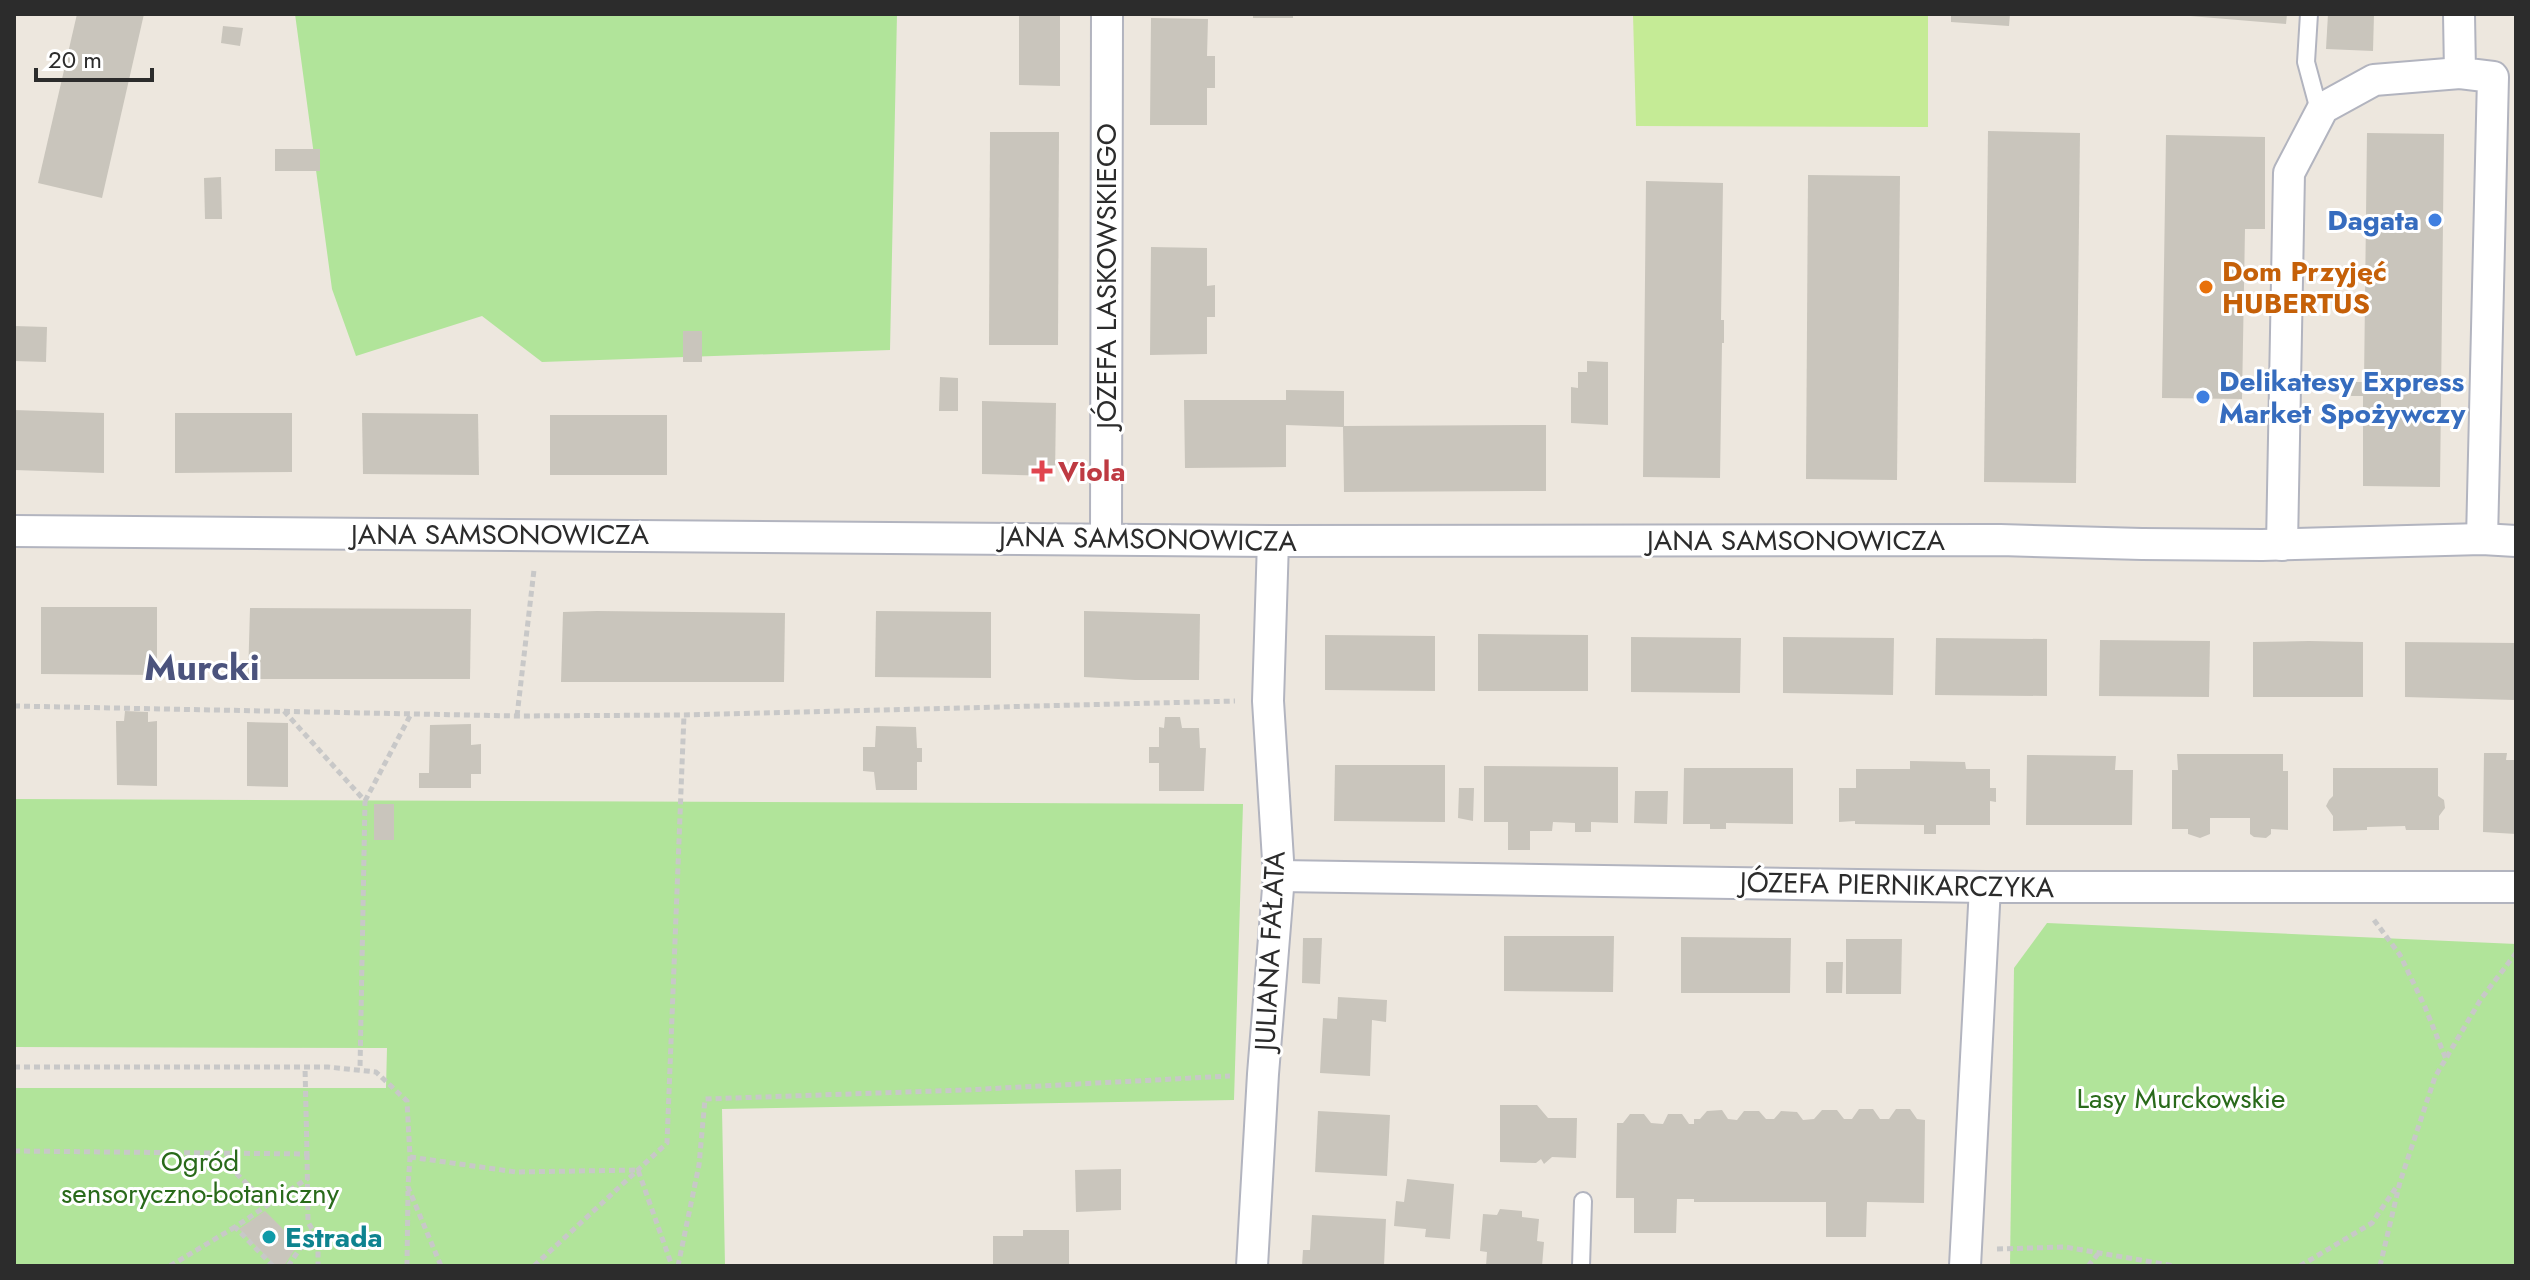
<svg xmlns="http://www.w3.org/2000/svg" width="2530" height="1280" font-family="Jost,sans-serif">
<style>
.green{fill:#b1e49a}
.pitch{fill:#c5eb96}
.building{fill:#c9c5bc}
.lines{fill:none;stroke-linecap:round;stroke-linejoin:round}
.lane-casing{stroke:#b2b4bf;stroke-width:20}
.street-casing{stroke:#b2b4bf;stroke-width:34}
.path{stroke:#c8c8c8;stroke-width:5;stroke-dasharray:6 4;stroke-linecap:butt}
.lane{stroke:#fff;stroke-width:16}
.street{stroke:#fff;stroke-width:30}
.shop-dot{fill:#3f7fe0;stroke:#fff;stroke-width:3}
.food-dot{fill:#e8710a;stroke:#fff;stroke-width:3}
.health-dot{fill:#e0444e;stroke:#fff;stroke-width:3}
.culture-dot{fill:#0f9aa8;stroke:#fff;stroke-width:3}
.labels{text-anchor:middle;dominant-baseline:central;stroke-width:6;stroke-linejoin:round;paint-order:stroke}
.shop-label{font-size:28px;font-weight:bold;fill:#366cbe;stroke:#fff;text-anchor:end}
.food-label{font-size:28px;font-weight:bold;fill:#c56008;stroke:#fff;text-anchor:start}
.street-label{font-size:28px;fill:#2c2c2c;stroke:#fff}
.health-label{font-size:28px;font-weight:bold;fill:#be3a42;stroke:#fff;text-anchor:start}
.park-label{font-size:28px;fill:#296a1a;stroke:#fff}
.culture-label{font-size:28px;font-weight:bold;fill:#0d838f;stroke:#fff;text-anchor:start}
.district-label{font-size:36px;font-weight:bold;fill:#4b537d;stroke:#fff}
</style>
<rect width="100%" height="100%" fill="#ede7de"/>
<!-- green -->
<g class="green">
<path d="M295 14H897L890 350 542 362 482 316 356 356 332 289Z"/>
<path d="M14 799 1243 804 1234 1100 722 1109 725 1266H14V1088H386L387 1048 14 1047Z"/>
<path d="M2047 923 2516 944V1266H2010L2014 968Z"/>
</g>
<!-- pitch -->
<path class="pitch" d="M1633 14H1928V127L1636 126Z"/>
<!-- building -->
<g class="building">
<path d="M77 14H144L102 198 38 183Z"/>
<path d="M1019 14H1060V86L1019 85Z"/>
<rect x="1253" y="14" width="40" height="4"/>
<path d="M1951 14H2010L2009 26 1951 22Z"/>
<path d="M2190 14H2287L2286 24 2190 16Z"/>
<path d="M2328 14H2374L2373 51 2326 49Z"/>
<path d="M1151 18 1208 19 1207 56H1215V88H1207V125H1150Z"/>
<path d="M223 26 243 28 240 46 221 43Z"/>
<path d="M1988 131 2080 133 2076 483 1984 482Z"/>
<path d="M990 132H1059L1058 345H989Z"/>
<path d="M2367 133 2444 134 2440 487 2363 486V396H2351L2352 382H2364Z"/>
<path d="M2166 135 2265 137V229H2245L2242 399 2162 398Z"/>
<rect x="275" y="149" width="45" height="22"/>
<path d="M1808 175 1900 176 1897 480 1806 479Z"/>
<path d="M221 177 222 219H205L204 178Z"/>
<path d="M1646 181 1723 183 1721 320H1724V343H1722L1720 478 1643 477Z"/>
<path d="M1151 247 1207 248V286L1215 285V317H1207V354L1150 355Z"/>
<path d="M14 326 47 327 46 362 14 361Z"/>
<rect x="683" y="331" width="19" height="31"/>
<path d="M1587 361 1608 362V425L1571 423V387L1578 388V372H1587Z"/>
<path d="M940 377 958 378V411H939Z"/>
<path d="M1286 390 1344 391V426L1546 425V491L1344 492 1343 427 1286 425V467L1185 468 1184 400H1286Z"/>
<path d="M982 401 1056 403 1055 476 982 474Z"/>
<path d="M14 410 104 413V473L14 470Z"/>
<path d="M175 413H292V472L175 473Z"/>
<path d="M362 413 478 414 479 475 363 474Z"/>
<rect x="550" y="415" width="117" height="60"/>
<path d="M41 607H157V675L41 674Z"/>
<path d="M250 608 471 609 470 679H248Z"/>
<path d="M597 611 785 613 784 682H561L563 612Z"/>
<path d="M876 611 991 612V678L875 677Z"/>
<path d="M1084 611 1200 614 1199 680H1135L1084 677Z"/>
<path d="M1478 634 1588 635V691H1478Z"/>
<path d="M1325 635 1435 636V691L1325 690Z"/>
<path d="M1631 637 1741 638 1740 693 1631 692Z"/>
<path d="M1783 637 1894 638 1893 695 1783 693Z"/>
<path d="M1936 638 2047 639V696L1935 695Z"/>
<path d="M2100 640 2210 641 2209 697 2099 696Z"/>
<path d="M2309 641 2363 642V697H2253V642Z"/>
<path d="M2405 642 2516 643 2515 700 2405 697Z"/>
<path d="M125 711 148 712V722L157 721V786L117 785 116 721H124Z"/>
<path d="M1165 717H1180L1182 728H1199L1200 748H1206L1204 791H1159V763H1149V747H1159V727L1164 728Z"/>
<path d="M247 722 288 723V787L247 786Z"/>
<path d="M471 724V745L481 744V774H471V788H419V773H429L430 725Z"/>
<path d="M876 726 916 727 917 748H922V762H917V790H876L874 772 863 771V747H875Z"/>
<path d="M2484 753H2507L2506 760H2516V834L2483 832Z"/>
<path d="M2177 754H2283V771H2288V830L2271 829V834L2266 838 2254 837 2250 834V818H2210V834L2200 838 2188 834V829H2172V770H2178Z"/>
<path d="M2027 755 2116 756 2115 770H2133L2132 825H2026Z"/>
<path d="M1910 761 1965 762 1966 769H1990V788H1996V802L1990 801V825H1936V834H1924V825L1855 824V821L1839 822V788H1856V769H1910Z"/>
<path d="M1335 765H1445V822L1334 821Z"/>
<path d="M1484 766 1618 767V823L1591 822V832H1575V823L1553 822 1552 831H1530V850H1508V822H1484Z"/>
<path d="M1684 768H1793V824L1726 823V829H1710V824H1683Z"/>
<path d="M2333 768H2438V796L2444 800 2445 808 2439 816V830H2406L2405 826 2367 827V830L2333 831V816L2326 806 2329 800 2333 796Z"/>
<path d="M1459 788H1474L1473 821 1458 818Z"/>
<path d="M1635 791H1668L1667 824 1634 823Z"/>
<rect x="374" y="804" width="20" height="36"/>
<path d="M1504 936H1614L1613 992 1504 991Z"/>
<path d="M1681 937 1791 938 1790 993H1681Z"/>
<path d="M1303 938H1322L1320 984 1302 983Z"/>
<path d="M1846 939H1902L1901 994H1846Z"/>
<path d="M1826 962H1843L1842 993H1826Z"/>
<path d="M1338 997 1387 1000 1386 1022 1372 1020 1370 1076 1320 1073 1323 1018 1337 1019Z"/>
<path d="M1500 1105H1537L1548 1118H1577L1576 1158 1552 1157 1544 1164 1541 1159 1536 1163 1500 1162Z"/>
<path d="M1859 1109H1873L1880 1119H1889L1896 1109H1910L1917 1119 1925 1120 1924 1203 1867 1202 1866 1237H1826V1202H1694V1199H1677L1676 1233H1634V1198H1616L1617 1123H1623L1630 1114H1644L1651 1123 1663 1124 1668 1114H1682L1689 1124H1694V1119H1700L1707 1111 1722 1110 1728 1119 1737 1120 1744 1111H1759L1766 1119H1774L1781 1111 1797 1112 1803 1120 1814 1119 1822 1110H1837L1844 1119H1852Z"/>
<path d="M1318 1111 1390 1115 1387 1176 1315 1172Z"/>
<path d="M1121 1169V1210L1076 1212 1075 1170Z"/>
<path d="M1407 1179 1454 1184 1450 1239 1425 1237 1426 1229 1394 1226 1396 1201 1404 1202Z"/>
<path d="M1500 1209 1522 1211V1217L1539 1219 1537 1241 1544 1242 1542 1266H1486L1487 1252 1480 1251 1483 1214 1497 1215Z"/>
<path d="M265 1211 298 1244 284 1266H276L239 1229Z"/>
<path d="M1312 1215 1386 1219 1384 1266H1302L1303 1250H1310Z"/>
<path d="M1023 1230H1069V1266H993V1236H1023Z"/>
</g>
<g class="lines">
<!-- lane casing -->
<g class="lane-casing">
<g id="lane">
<path d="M2309 14 2306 62 2320 114"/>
<path d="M1581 1266 1583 1201"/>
</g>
</g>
<!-- street casing -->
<g class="street-casing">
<g id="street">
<path d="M2459 14 2460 73 2493 77 2482 539"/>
<path d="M14 531 1273 541 2000 540 2142 544 2262 545 2482 539 2516 541"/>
<path d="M1106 538 1107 14"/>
<path d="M2282 545 2289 173 2323 108 2374 80 2460 73"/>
<path d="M1279 876 1985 887H2516"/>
<path d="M1252 1266 1263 1074 1279 876 1268 701 1273 541"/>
<path d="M1965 1266 1985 887"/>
</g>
</g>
<!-- path -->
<g class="path">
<path d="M14 706 517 716 684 715 1235 701"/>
<path d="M284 711 365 801 360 1069"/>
<path d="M517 716 534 570"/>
<path d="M365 801 411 714"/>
<path d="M2374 920 2400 955 2425 1007 2446 1059"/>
<path d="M14 1067H328L376 1072 407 1101 410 1157 408 1187 441 1266"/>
<path d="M14 1151 307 1154 305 1067"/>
<path d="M215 1152 268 1205"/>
<path d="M307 1154 308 1222 318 1240V1266"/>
<path d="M410 1157 516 1172 638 1170 672 1266"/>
<path d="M1997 1249 2065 1247 2175 1266"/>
<path d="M170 1266 235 1227"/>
<path d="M273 1266 235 1227 308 1178"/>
<path d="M288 1266 312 1231"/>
<path d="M407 1266 408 1191"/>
<path d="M534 1266 667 1143 684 715"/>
<path d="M678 1266 699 1165 705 1099 965 1090 1230 1076"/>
<path d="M2088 1266 2098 1254"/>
<path d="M2300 1266 2372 1223 2397 1186"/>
<path d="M2380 1266 2400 1182 2435 1077 2481 999 2516 953"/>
</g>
<!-- lane -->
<use href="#lane" class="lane"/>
<!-- street -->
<use href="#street" class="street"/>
</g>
<!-- markers -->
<g class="shop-dot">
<circle cx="2435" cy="220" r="8"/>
<circle cx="2203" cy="397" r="8"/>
</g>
<circle class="food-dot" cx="2206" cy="287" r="8"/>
<path class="health-dot" d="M1038 459h8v8h8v8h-8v8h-8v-8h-8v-8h8z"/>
<circle class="culture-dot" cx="269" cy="1237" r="8"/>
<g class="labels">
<!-- shop labels -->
<g class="shop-label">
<text x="2419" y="220">Dagata</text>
<text x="2219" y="381" text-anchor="start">Delikatesy Express<tspan x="2219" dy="32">Market Spożywczy</tspan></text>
</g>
<!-- food labels -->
<g class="food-label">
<text x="2222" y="271">Dom Przyjęć<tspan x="2222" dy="32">HUBERTUS</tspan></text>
</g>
<!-- street labels -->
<g class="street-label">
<text transform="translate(1106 276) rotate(-90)">JÓZEFA LASKOWSKIEGO</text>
<text x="500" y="534">JANA SAMSONOWICZA</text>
<text transform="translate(1148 539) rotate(1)">JANA SAMSONOWICZA</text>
<text x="1796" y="540">JANA SAMSONOWICZA</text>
<text transform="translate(1897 885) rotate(1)">JÓZEFA PIERNIKARCZYKA</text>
<text transform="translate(1270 951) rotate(-87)">JULIANA FAŁATA</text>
</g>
<!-- health labels -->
<g class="health-label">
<text x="1058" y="471">Viola</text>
</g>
<!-- park labels -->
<g class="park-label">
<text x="2181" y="1098">Lasy Murckowskie</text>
<text x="200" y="1161">Ogród<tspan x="200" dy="32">sensoryczno-botaniczny</tspan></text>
</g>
<!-- culture labels -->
<g class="culture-label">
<text x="285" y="1237">Estrada</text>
</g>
<!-- district labels -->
<g class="district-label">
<text x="202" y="667">Murcki</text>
</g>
</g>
<!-- border -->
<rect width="2530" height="1280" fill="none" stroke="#2c2c2c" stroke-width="32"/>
<!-- scale -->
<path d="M36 68v12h116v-12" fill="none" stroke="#2c2c2c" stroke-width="4"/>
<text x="48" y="68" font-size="24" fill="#2c2c2c" stroke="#ffffff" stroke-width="6" paint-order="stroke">20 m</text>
</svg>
